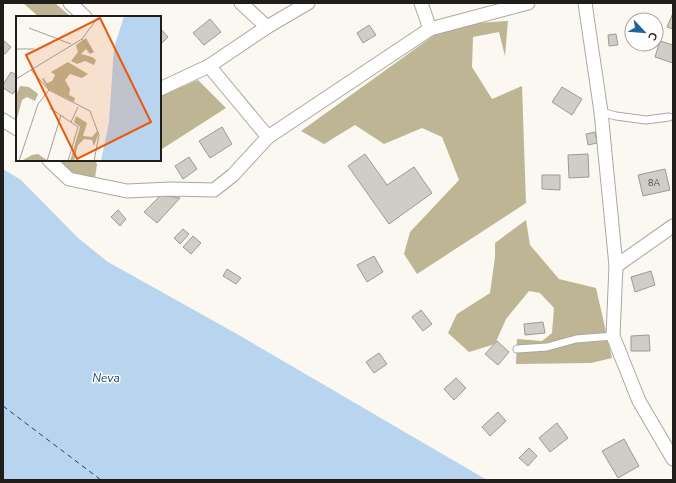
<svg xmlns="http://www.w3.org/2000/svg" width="676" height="483" font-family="'Nunito Sans',sans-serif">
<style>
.forest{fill:#bdb593}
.water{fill:#b8d4ef}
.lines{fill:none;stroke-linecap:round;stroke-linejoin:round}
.ferry{stroke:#194568;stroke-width:1;stroke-dasharray:5 4;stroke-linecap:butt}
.building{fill:#cfcec6;stroke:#9c9a93}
.service-casing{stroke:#aaa8a0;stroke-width:9}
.minor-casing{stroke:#aaa8a0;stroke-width:15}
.service{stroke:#fff;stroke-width:7}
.minor{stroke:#fff;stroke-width:13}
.labels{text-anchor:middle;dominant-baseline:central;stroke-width:3;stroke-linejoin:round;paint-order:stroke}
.number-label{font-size:9px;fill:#4b4a46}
.water-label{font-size:12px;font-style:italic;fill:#194568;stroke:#fff}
.inset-river{fill:none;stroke:#b8d4ef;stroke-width:2}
.inset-road{fill:none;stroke:#a2a19b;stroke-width:1}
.view{fill:#e8590c;fill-opacity:0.15;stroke:#e8590c;stroke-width:2}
.inset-edge{fill:none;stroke:#1f1e1b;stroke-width:2}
</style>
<rect width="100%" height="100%" fill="#faf8f0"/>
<!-- forest -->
<g class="forest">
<path d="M23 3H55L71 17H39Z"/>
<path d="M508 21 505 56 499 32 473 37 472 67 492 99 522 86 526 203 417 274 404 254 410 232 459 180 442 137 422 128 384 144 355 125 324 144 301 131 440 31 476 23Z"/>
<path d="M198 80 226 108 162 149 160 147V96Z"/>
<path d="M57 160H94L97 164 95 178 69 172Z"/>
<path d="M526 220 530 245 559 279 596 288 612 358 591 363 516 364 517 339 542 341 552 333 554 308 540 293 529 291 506 319 495 344 469 352 448 333 457 314 490 293 495 257V243Z"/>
</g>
<!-- water -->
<path class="water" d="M3 169 21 180 78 238 108 262 237 334 487 480H3Z"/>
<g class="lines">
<!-- ferry -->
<path class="ferry" d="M3 406 101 480"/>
</g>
<!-- building -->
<g class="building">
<path d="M673 13V29L667 27Z"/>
<path d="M210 19 221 32 204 45 193 33Z"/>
<path d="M369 25 376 35 363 43 357 33Z"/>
<path d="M160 28 168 37 160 45Z"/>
<path d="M616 34 618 45 609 46 608 35Z"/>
<path d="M3 40 11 47 5 54 3 53Z"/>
<path d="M660 41 673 45V63L655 57Z"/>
<path d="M11 72 17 75V87L13 94 3 88V85Z"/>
<path d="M562 87 582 99 572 115 552 102Z"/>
<path d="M222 127 232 144 210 158 199 141Z"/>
<path d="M595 132 597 143 588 145 586 134Z"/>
<path d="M365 154 387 185 414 167 432 193 389 224 348 166Z"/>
<path d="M588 154 589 177 569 178 568 155Z"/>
<path d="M189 157 197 169 183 179 175 166Z"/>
<path d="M665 169 670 190 643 196 638 175Z"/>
<path d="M542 175H560V190L542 189Z"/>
<path d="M161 195 180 198 157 223 144 212Z"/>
<path d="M118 210 126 219 120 226 111 217Z"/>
<path d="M183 229 189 234 180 244 174 238Z"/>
<path d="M193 236 201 243 191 254 183 247Z"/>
<path d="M374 256 383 272 367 282 357 265Z"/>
<path d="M227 269 241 278 236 284 223 276Z"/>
<path d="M651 271 655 285 635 292 631 277Z"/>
<path d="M421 310 432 324 423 331 412 317Z"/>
<path d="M543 322 545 333 525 335 524 324Z"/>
<path d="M649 335 650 351H631V336Z"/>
<path d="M497 341 509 352 498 365 485 354Z"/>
<path d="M379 353 387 364 374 373 366 362Z"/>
<path d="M456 378 466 388 454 400 444 389Z"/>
<path d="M498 412 506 421 490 436 482 427Z"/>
<path d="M557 423 568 438 550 452 539 438Z"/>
<path d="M624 439 639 466 618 478 602 451Z"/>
<path d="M529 448 537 456 528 466 519 458Z"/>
</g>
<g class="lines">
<!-- service casing -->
<g class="service-casing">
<g id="service">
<path d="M601 112 616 116 646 120 669 117"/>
<path d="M517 349 547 347 576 339 613 336"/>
</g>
</g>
<!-- minor casing -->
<g class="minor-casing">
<g id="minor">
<path d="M70 3 85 17"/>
<path d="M241 3 267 27"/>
<path d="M421 3 430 29"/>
<path d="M585 3 601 112 616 266 613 336 639 401 673 459"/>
<path d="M209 66 268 137"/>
<path d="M160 89 209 66 267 27 308 3"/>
<path d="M3 120 17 129"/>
<path d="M49 160 69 179 127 191 171 189 214 190 233 175 268 137 430 29 528 3"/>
<path d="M616 266 673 226"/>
</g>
</g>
<!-- service -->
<use href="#service" class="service"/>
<!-- minor -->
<use href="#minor" class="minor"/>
</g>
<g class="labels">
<!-- number labels -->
<g class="number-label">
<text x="654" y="183">8А</text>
</g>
<!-- water labels -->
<g class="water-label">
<text x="106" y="378">Neva</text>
</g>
</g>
<!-- overview -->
<g transform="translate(16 16)">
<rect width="145" height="145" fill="#faf8f0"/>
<path d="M70 22 78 36 74 38 70 33 65 38 76 41 80 44 78 49 69 45 61 48 55 45 62 36 60 29ZM52 46 72 58 66 62 54 58 49 64 54 73 53 79 59 82 58 86 32 73 26 63 31 61 28 63 31 67 36 65 39 59 35 56ZM4 70 13 71 22 78 19 85 11 81 6 84 0 106V80ZM60 100 71 107 67 120 76 121 81 115 82 119 78 130 76 124 68 123 62 129 58 145H54L64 111 58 106ZM22 138 32 145H5L16 139Z" fill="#bdb593"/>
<path d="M108 0H145V145H85L93 106 98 32Z" fill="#b8d4ef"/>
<path class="inset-river" d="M116 145 145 3"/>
<path class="inset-road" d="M13 12 55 28M66 23 76 37M0 33H18M15 54 33 74 74 95 83 119 78 145M0 63 66 23 83 0M34 92 62 111 52 145M55 106 62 91M3 145 22 88 33 74M31 145 45 99"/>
<path class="view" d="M84 2 135 106 61 143 10 39Z"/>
<rect width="145" height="145" class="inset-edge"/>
</g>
<!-- border -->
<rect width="676" height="483" fill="none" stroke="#1f1e1b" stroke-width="8"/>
<!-- north arrow -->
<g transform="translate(644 32) rotate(116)"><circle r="19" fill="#ffffff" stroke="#a5a5a4"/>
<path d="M0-3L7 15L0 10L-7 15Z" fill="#1f6398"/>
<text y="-6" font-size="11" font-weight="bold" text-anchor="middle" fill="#1f1e1b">С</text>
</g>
</svg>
